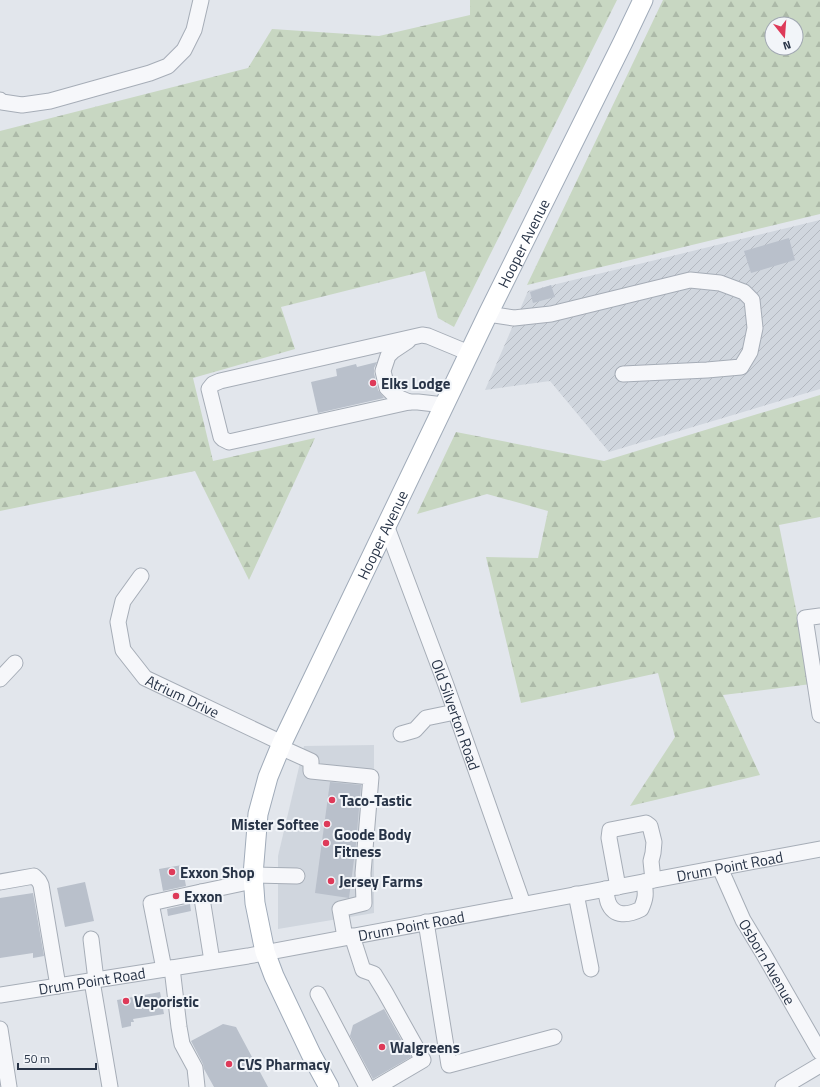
<svg xmlns="http://www.w3.org/2000/svg" width="820" height="1087" font-family="'Titillium Web',sans-serif">
<style>
.built{fill:#d0d6de}
.industrial{fill:url(#industrial-furrows)}
.forest{fill:url(#forest-firs);fill-rule:evenodd}
.building{fill:#b9c0cb}
.lines{fill:none;stroke-linecap:round;stroke-linejoin:round}
.minor-casing{stroke:#a6adb7;stroke-width:17}
.major-casing{stroke:#a0abb9;stroke-width:21}
.minor{stroke:#f6f7fa;stroke-width:15}
.major{stroke:#fff;stroke-width:19}
.poi-dot{fill:#de3a59;stroke:#f2f5f9;stroke-width:1.5}
.labels{text-anchor:middle;dominant-baseline:central;stroke-width:4;stroke-linejoin:round;paint-order:stroke}
.street-label{font-size:15px;fill:#283447;stroke:#f2f5f9}
.poi-label{font-size:15px;font-weight:bold;fill:#283447;stroke:#f2f5f9;text-anchor:start}
</style>
<defs>
<pattern id="industrial-furrows" width="10" height="10" patternUnits="userSpaceOnUse"><rect width="10" height="10" fill="#d0d6de"/><path d="M-1 1l2-2M0 10L10 0M9 11l2-2" fill="none" stroke="#b3b8c0"/></pattern>
<pattern id="forest-firs" width="22" height="20" patternUnits="userSpaceOnUse"><rect width="22" height="20" fill="#c8d7c2"/><path d="M5 1l3.5 6h-7zM16 11l3.5 6h-7z" fill="#acb9a8"/></pattern>
</defs>
<rect width="100%" height="100%" fill="#e2e6ec"/>
<!-- built -->
<path class="built" d="M374 745V913L278 929V856L304 746Z"/>
<!-- industrial -->
<path class="industrial" d="M820 220V389L609 452 550 381 485 390 528 291Z"/>
<!-- forest -->
<g class="forest">
<path d="M470 0H617L454 327 438 318 425 271 281 307 295 349 193 378 213 461 315 438 249 580 195 471 0 511V131L248 68 272 29 379 36 470 15Z"/>
<path d="M663 0H820V214L527 285ZM772 24H796V48H772Z"/>
<path d="M820 395V517L779 525 811 684 723 695 760 775 630 806 675 737 658 673 521 703 486 557 538 558 548 511 487 494 417 514 456 432 604 461Z"/>
</g>
<!-- building -->
<g class="building">
<path d="M789 238 795 260 751 273 744 251Z"/>
<path d="M551 285 555 297 533 303 530 292Z"/>
<path d="M377 362 374 368V373L378 390 384 398 318 413 311 382 337 376 336 369 356 364 357 367Z"/>
<path d="M330 782 361 785 356 844 349 898 315 893Z"/>
<path d="M182 865 186 886 163 891 159 869Z"/>
<path d="M85 882 94 921 65 927 57 888Z"/>
<path d="M33 893 44 956 33 958V953L0 958V898Z"/>
<path d="M190 904 191 911 168 916 167 909Z"/>
<path d="M160 992 164 1014 133 1019 134 1022H131V1026L122 1028 117 1000Z"/>
<path d="M384 1009 411 1057 373 1079 350 1036 353 1025Z"/>
<path d="M223 1024 236 1027 268 1087H214L204 1069 203 1064 191 1041Z"/>
</g>
<g class="lines">
<!-- minor casing -->
<g class="minor-casing">
<g id="minor">
<path d="M0 100 2 102 22 105 50 101 150 73 168 66 184 50 194 30 201 0"/>
<path d="M488 314 514 318 551 314 690 280 720 283 744 292 752 300 755 328 750 352 741 367 707 370 623 374"/>
<path d="M408 341 393 351 388 356 383 371 387 388 395 396 409 402"/>
<path d="M444 405 418 402H409L229 442 223 439 221 437 209 389 213 384 220 381 422 335 428 336 469 353"/>
<path id="s1" d="M386 525 446 685 523 904"/>
<path id="s2" d="M141 576 123 601 118 622 123 650 145 678 282 743"/>
<path d="M820 616 805 618 820 715"/>
<path d="M0 679 15 663"/>
<path d="M401 734 415 730 426 718 455 712"/>
<path d="M280 747 311 761V771L371 777 363 873 364 903 340 909 345 937"/>
<path id="s3" d="M720 868 743 920 763 953 820 1052"/>
<path d="M253 875 297 876"/>
<path d="M0 882 34 876 39 881 41 885 58 986"/>
<path d="M618 887 609 838 610 830 646 823 650 826 654 842 653 853 651 861 653 880"/>
<path d="M605 889C606 893 607 898 608 902 614 918 629 915 641 909 646 898 646 894 644 882"/>
<path d="M201 892 253 881"/>
<path d="M576 894 591 969"/>
<path d="M426 922 449 1065 554 1037"/>
<path d="M352 936 363 970 374 974 385 992 423 1060 377 1087"/>
<path d="M91 939 96 980"/>
<path d="M172 968 179 1027 182 1044 195 1068 197 1087"/>
<path d="M164 969 151 903 201 892 212 961"/>
<path d="M92 981 110 1087"/>
<path d="M318 994 367 1087"/>
<path id="s4" d="M0 995 248 956 820 849"/>
<path d="M0 1029 9 1087"/>
<path d="M783 1087 820 1065"/>
</g>
</g>
<!-- major casing -->
<g class="major-casing">
<g id="major">
<path id="s5" d="M329 1087 311 1054 274 976 265 952 255 903 253 875 258 814 268 777 282 743 488 314 623 42 643 0"/>
</g>
</g>
<!-- minor -->
<use href="#minor" class="minor"/>
<!-- major -->
<use href="#major" class="major"/>
</g>
<!-- markers -->
<g class="poi-dot">
<circle cx="373" cy="383" r="4"/>
<circle cx="332" cy="800" r="4"/>
<circle cx="327" cy="824" r="4"/>
<circle cx="326" cy="843" r="4"/>
<circle cx="172" cy="872" r="4"/>
<circle cx="331" cy="881" r="4"/>
<circle cx="176" cy="896" r="4"/>
<circle cx="126" cy="1001" r="4"/>
<circle cx="382" cy="1047" r="4"/>
<circle cx="229" cy="1064" r="4"/>
</g>
<g class="labels">
<!-- street labels -->
<g class="street-label">
<text stroke="none"><textPath href="#s5" startOffset="919">Hooper Avenue</textPath></text>
<text stroke="none"><textPath href="#s5" startOffset="595">Hooper Avenue</textPath></text>
<text stroke="none"><textPath href="#s2" startOffset="158">Atrium Drive</textPath></text>
<text stroke="none"><textPath href="#s1" startOffset="202">Old Silverton Road</textPath></text>
<text stroke="none"><textPath href="#s4" startOffset="741">Drum Point Road</textPath></text>
<text stroke="none"><textPath href="#s4" startOffset="417">Drum Point Road</textPath></text>
<text stroke="none"><textPath href="#s3" startOffset="105">Osborn Avenue</textPath></text>
<text stroke="none"><textPath href="#s4" startOffset="93">Drum Point Road</textPath></text>
</g>
<!-- poi labels -->
<g class="poi-label">
<text x="381" y="383">Elks Lodge</text>
<text x="340" y="800">Taco-Tastic</text>
<text x="319" y="824" text-anchor="end">Mister Softee</text>
<text x="334" y="834">Goode Body<tspan x="334" dy="17">Fitness</tspan></text>
<text x="180" y="872">Exxon Shop</text>
<text x="339" y="881">Jersey Farms</text>
<text x="184" y="896">Exxon</text>
<text x="134" y="1001">Veporistic</text>
<text x="390" y="1047">Walgreens</text>
<text x="237" y="1064">CVS Pharmacy</text>
</g>
</g>
<!-- north arrow -->
<g transform="translate(784 36) rotate(163)"><circle r="19" fill="#f2f5f9" stroke="#a1a8b2"/>
<path d="M0-3L7 15L0 10L-7 15Z" fill="#de3a59"/>
<text y="-6" font-size="11" font-weight="bold" text-anchor="middle" fill="#283447">N</text>
</g>
<!-- scale -->
<path d="M18 1063v6h78v-6" fill="none" stroke="#283447" stroke-width="2"/>
<text x="24" y="1063" font-size="12" fill="#283447" stroke="#f2f5f9" stroke-width="3" paint-order="stroke">50 m</text>
</svg>
